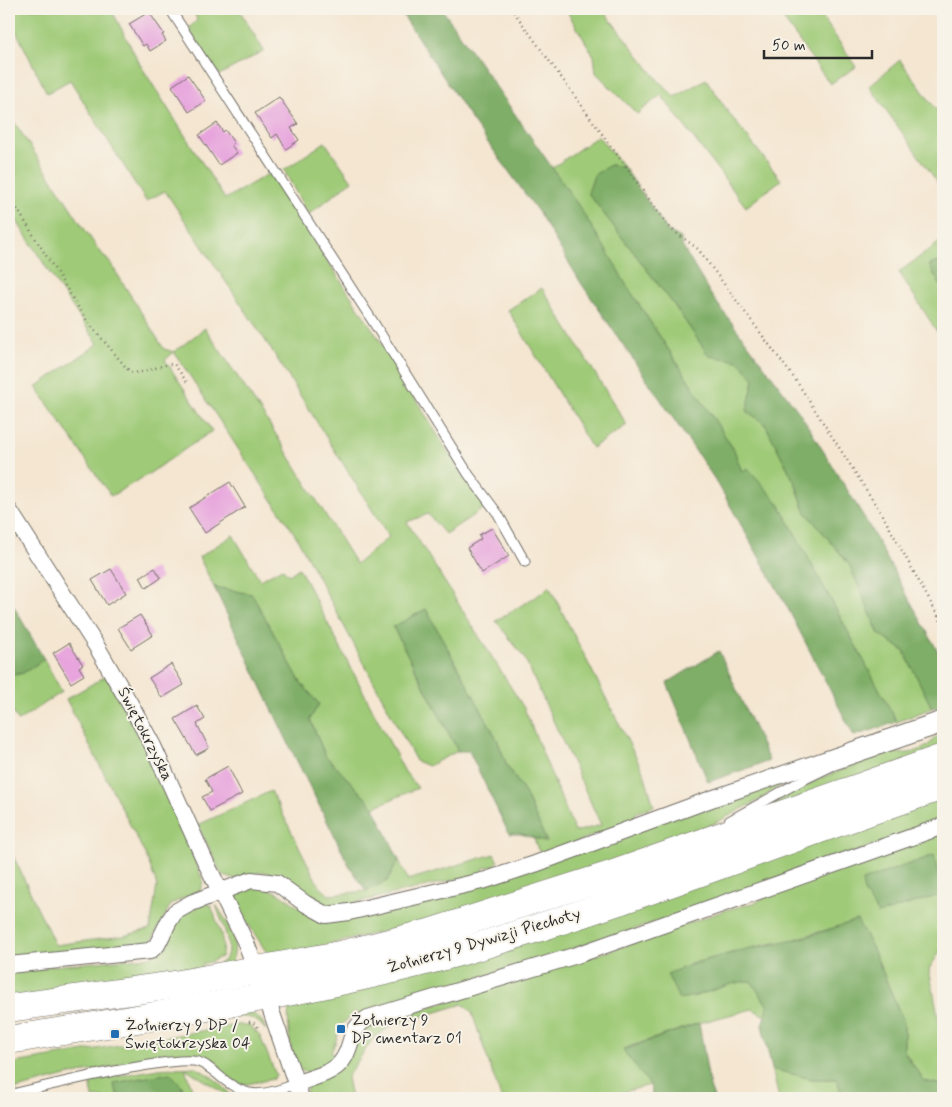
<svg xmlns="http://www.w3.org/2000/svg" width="952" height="1107" font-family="Mynerve,sans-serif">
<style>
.green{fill:#9fca77;stroke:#657a51}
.forest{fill:#7fae68;stroke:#556c4a}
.building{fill:#e7a4dd}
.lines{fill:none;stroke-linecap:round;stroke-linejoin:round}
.service-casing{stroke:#716c65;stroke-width:11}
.minor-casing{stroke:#716c65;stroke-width:18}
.trunk-casing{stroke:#716c65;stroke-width:29}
.path{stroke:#716c65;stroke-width:2.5;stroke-dasharray:1 4;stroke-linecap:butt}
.service{stroke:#fff;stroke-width:9}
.minor{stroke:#fff;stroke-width:16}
.trunk{stroke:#fff;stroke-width:28}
.poi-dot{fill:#1f6fb2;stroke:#f7f3e8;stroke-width:2}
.labels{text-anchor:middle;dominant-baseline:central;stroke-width:4;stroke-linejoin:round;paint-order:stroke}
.street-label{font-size:16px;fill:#2b2b2b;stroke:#f7f3e8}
.poi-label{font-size:16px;fill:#2b2b2b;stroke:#f7f3e8;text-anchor:start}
</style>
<rect width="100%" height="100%" fill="#f7f3e8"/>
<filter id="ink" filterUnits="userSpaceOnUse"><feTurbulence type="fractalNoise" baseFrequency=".02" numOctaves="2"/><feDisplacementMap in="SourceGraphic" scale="10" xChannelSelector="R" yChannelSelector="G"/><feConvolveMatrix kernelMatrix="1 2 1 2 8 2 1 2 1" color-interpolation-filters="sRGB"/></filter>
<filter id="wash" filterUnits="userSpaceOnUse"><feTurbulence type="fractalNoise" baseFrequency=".0096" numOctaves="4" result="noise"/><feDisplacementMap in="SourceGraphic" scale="20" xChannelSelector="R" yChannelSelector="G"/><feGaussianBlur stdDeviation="1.12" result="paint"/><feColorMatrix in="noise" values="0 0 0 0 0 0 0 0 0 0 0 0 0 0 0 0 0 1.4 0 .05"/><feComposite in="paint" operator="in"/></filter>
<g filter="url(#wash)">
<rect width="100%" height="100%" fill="#f4e6d1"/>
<!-- green -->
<g class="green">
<path d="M9 9H111L141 66 225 199 270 173 379 339 462 475 489 505 445 534 428 514 407 522 524 708 575 832 601 825 524 657 496 621 543 592 549 586 644 773 654 806 635 813 638 818 546 854 538 850 534 838 546 841 525 793 507 766 497 739 426 609 393 627 458 751 428 766 416 761 296 536 174 352 165 360 212 431 147 475 111 496 36 387 98 344 58 286 9 209V114L97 248 111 264 164 349 174 352 205 328 270 425 356 564 389 537 271 349 165 191 146 201 70 80 47 93 9 17Z"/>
<path d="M193 9H239L264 51 219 75 188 29 197 20Z"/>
<path d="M575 9H602L658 80 675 97 706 79 731 116 781 180 746 207 661 95 637 114 596 73 594 56 568 13Z"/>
<path d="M776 9H817L856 67 830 84Z"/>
<path d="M900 60 943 119V190L869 86Z"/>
<path d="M598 136 624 167 610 165 588 193 674 305 709 355 739 361 754 379 748 411 765 424 796 485 805 511 849 564 879 634 904 651 932 708 897 722 779 504 747 468 742 472 734 450 625 283C603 243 578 205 552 168Z"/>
<path d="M325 142 352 181 308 215 284 170Z"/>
<path d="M940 242 943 247V261L929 265 943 290V341L899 272Z"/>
<path d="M542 288 627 425 592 448 508 310Z"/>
<path d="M233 535 260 580 282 568 289 575 299 568 405 772 418 788 374 807 325 755 310 719 319 704 301 683 252 595 214 587 199 557Z"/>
<path d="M44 659 62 692 18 721 9 706V676L23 673Z"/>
<path d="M106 676 141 741 187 840 203 881 201 890 171 904 152 940 142 945 9 959V847L55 945 123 936 150 929 157 886 148 860 66 699Z"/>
<path d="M943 734V748L752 814 823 777 891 752C902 755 917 753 927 746 935 740 931 738 943 734Z"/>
<path d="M792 778 759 800 675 844 490 906 276 957 265 950 236 905V896L241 890C251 888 262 886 272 890 294 898 321 935 347 918Z"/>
<path d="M271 791 319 886 329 895 366 891 387 881 399 860 408 880 494 854 498 862 494 866 483 868 484 873 332 908 312 901 275 874 263 872 233 879 222 875 198 825Z"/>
<path d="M943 795V821L641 927 360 1015 355 1011 342 1025 331 1053 338 1057C329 1063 317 1072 306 1072 289 1071 287 1019 289 1007L299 1000Z"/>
<path d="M943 834V947L929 969 943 1041V1085L924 1081 904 1051V1023L873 949 857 921 795 939 750 948 690 964 693 997 737 982 751 981 768 1006 765 1016 752 1009 699 1023 623 1049 650 1085 602 1098H501L472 1013 463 1004 393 1025 374 1037 347 1077 351 1098H308L306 1091 309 1085 358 1038 368 1026 613 950 726 910 754 903 784 887Z"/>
<path d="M205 904 211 905C216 921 227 941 221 957L210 962 202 964 204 973 9 999V970L150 957 166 947 182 914Z"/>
<path d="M216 905C228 922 242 944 230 964L217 965C220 963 224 961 226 957 233 945 220 918 216 905Z"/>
<path d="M250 1011 262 1021 266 1030C252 1013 242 1016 222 1019L221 1012Z"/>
<path d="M236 1025H249L260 1036 276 1075 273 1079 247 1084H237L208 1058 198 1055 174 1056 74 1074 9 1091V1064Z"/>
<path d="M195 1067C209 1075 224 1083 232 1098L239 1096 248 1098H232L185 1068 195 1098H188L181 1085 131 1081 113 1083 119 1098H93L90 1081 158 1069Z"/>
<path d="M772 1069 812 1079H837L843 1098H779Z"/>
</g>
<!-- forest -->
<g class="forest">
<path d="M399 9H442L578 205 613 261 625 283 734 450 742 472 748 468 779 504 897 722 854 736 785 603 718 484 581 283 539 213 473 122Z"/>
<path d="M610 165 624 167 668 231 681 238 682 246 711 295 801 415 864 517 941 657 943 663V706L932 708 904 651 879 634 849 564 805 511 796 485 765 424 747 411 754 379 739 361 709 356 674 305 588 193 594 175Z"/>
<path d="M943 261V290L929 265Z"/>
<path d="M214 587 252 594 301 683 319 704 310 719 325 755 374 807 399 860 387 881 366 891 349 865 293 753Z"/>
<path d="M9 598 44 659 23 673 9 676Z"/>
<path d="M426 609 497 739 507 766 525 793 547 842 521 834H509L469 751H458L393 627Z"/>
<path d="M719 651 769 761 708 782 667 683Z"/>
<path d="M934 855 940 875V895L878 914 864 892 862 881Z"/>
<path d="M857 920 873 949 904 1023V1052L924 1081 943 1085V1098H843L837 1079H812L772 1069 762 1025 768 1006 751 981C726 982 704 996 679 999L667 974C708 956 751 949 794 940 815 935 836 927 857 920Z"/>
<path d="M699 1023 710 1087 714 1098H653L650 1085 623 1050Z"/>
<path d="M170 1073 181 1085 188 1098H119L113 1083Z"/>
</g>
<g id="blocks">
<!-- building -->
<g class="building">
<path d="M149 12 164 34 162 35 166 41 150 51 146 44 143 46 129 24Z"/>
<path d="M188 75 206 101 189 112 172 86Z"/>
<path d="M279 97 298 124 291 128 299 140 286 149 277 134 272 138 255 113Z"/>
<path d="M217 123 223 132 225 130 234 143 231 145 237 153 219 165 199 135Z"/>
<path d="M230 482 245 507 205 533 189 508Z"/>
<path d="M492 528 509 556 482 573 467 548 481 539 479 535Z"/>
<path d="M155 568 161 578 146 588 140 577Z"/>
<path d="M111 569 126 593 107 605 92 580Z"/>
<path d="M140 615 153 635 131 649 118 628Z"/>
<path d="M69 643 83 665 79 667 84 675 71 683 53 653Z"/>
<path d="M171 664 184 685 162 698 149 678Z"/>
<path d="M197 706 205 719 197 724 209 748 196 755 175 719Z"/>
<path d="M228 766 242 794 210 811 202 797 212 792 205 779Z"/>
</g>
</g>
</g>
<g filter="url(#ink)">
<use href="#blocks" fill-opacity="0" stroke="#716c65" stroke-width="1"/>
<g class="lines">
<!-- service casing -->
<g class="service-casing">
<g id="service">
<path d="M170 9 372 320 469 475 498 514 525 562"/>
<path d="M729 821 799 782 832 766 943 728"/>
<path d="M9 1095C54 1084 98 1073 143 1066 160 1063 176 1060 193 1061 202 1061 209 1068 216 1073 245 1099 260 1098 295 1084"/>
</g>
</g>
<!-- minor casing -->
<g class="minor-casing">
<g id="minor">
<path d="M9 510 97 647 133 709 153 746 206 863 246 943 266 996 301 1098"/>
<path d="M9 965 150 951 157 945 169 921 175 912 191 903 251 880 277 883 306 904 326 915 349 912 486 880 535 864 714 798 943 719"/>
<path d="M295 1084C309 1078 333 1074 342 1061 354 1045 347 1030 368 1018L577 955 943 826"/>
</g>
</g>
<!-- trunk casing -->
<g class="trunk-casing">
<g id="trunk">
<path d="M9 1008 174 985 340 955 429 933 614 874 943 758"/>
<path d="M9 1040C159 1015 311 993 459 952 623 905 781 840 943 786"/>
</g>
</g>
<!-- path -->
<g class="path">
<path d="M514 12 670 228 698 249 797 382 883 516 943 625"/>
<path d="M9 196 87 321 130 372C146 375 158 364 174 364L189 385"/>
<path d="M249 1022H253L260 1030"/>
</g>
<!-- service -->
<use href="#service" class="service"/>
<!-- minor -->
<use href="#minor" class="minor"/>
<!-- trunk -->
<use href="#trunk" class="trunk"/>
</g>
</g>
<!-- markers -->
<g class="poi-dot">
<rect x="336" y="1024" width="10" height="10" rx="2.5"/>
<rect x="110" y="1029" width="10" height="10" rx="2.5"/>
</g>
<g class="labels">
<!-- street labels -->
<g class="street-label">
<text transform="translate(145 734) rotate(63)">Świętokrzyska</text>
<text transform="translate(484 941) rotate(-16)">Żołnierzy 9 Dywizji Piechoty</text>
</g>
<!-- poi labels -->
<g class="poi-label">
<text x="351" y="1020">Żołnierzy 9<tspan x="351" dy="18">DP cmentarz 01</tspan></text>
<text x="125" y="1025">Żołnierzy 9 DP /<tspan x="125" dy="18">Świętokrzyska 04</tspan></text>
</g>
</g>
<!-- margin -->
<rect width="952" height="1107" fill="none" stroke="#f7f3e8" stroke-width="30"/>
<!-- scale -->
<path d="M764 50v8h108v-8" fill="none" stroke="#2b2b2b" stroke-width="2.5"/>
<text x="772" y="50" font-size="15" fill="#2b2b2b" stroke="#f7f3e8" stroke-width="4" paint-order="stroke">50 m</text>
</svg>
